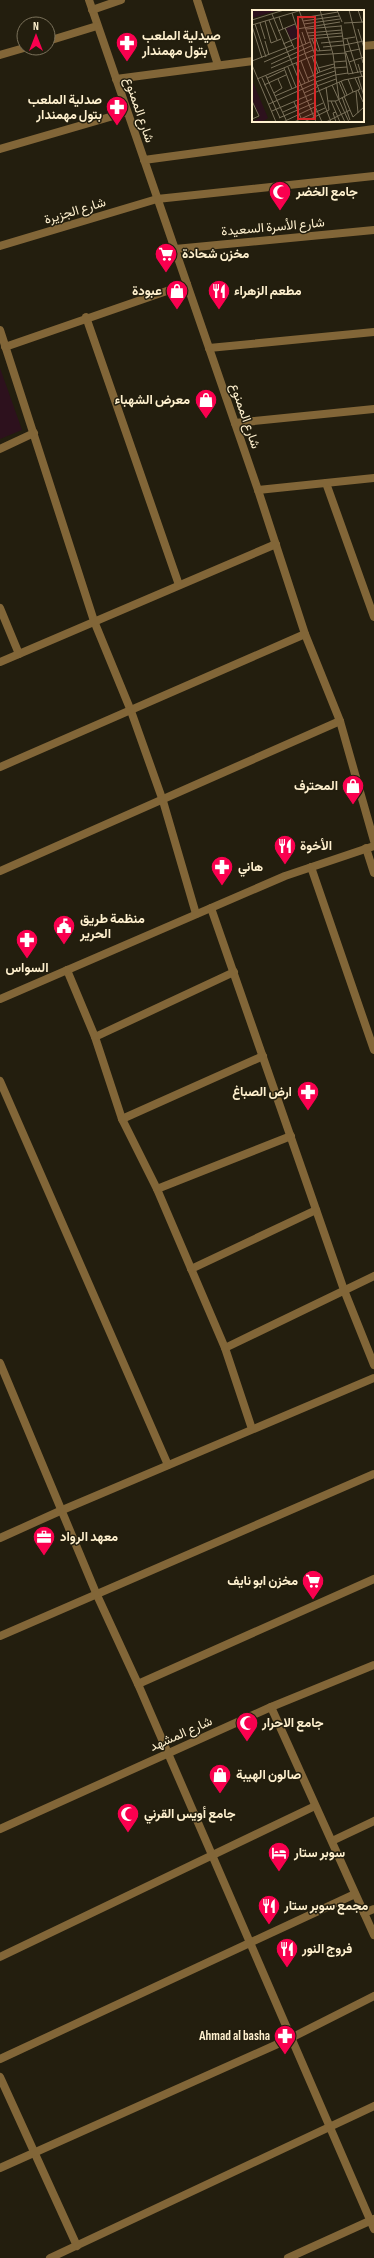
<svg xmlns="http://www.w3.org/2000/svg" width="374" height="2258" font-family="'Sofia Sans Condensed',Vazirmatn,sans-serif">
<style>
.green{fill:#2d111d}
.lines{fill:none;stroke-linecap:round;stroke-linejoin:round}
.minor{stroke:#826638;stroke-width:8}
.labels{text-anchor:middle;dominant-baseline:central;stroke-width:3;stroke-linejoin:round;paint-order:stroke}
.poi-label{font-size:13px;font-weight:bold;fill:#fff1cf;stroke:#231e0e;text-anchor:start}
.street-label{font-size:13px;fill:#fff1cf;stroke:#231e0e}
.inset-road{fill:none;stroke:#7b725b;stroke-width:1}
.view{fill:#d62828;fill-opacity:0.15;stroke:#d62828;stroke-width:2}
.inset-edge{fill:none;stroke:#fff1cf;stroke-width:2}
</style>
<rect width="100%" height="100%" fill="#231e0e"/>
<!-- green -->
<path class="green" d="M0 368 22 430 0 439Z"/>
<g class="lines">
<!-- minor -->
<g class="minor">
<path d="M89 0 258 490 305 634 340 721 374 841"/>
<path d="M197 0 218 65"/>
<path d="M92 10 121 0"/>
<path d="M48 41 97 26"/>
<path d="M363 46 374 45"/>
<path d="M0 55 24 48"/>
<path d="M116 79 253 61"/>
<path d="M0 149 127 112"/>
<path d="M144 160 374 129"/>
<path d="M0 246 157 199 374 176"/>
<path d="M175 249 374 230"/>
<path d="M86 317 179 585"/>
<path d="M0 330 94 621 131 711 163 801 196 914"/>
<path d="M5 347 187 284"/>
<path d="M209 348 374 332"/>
<path d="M235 423 374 409"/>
<path d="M0 449 34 433"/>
<path d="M326 483 374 617"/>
<path d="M258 490 374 478"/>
<path d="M0 608 19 654"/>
<path d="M0 662 276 544"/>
<path d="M0 767 305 634"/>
<path d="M366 848 374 873"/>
<path d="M311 867 374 1050"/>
<path d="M0 871 340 721"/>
<path d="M211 908 344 1290 374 1365"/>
<path d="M67 970 95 1037 122 1119 157 1189 225 1348 252 1429"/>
<path d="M0 999 285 876 374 846"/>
<path d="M95 1037 234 972"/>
<path d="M0 1081 168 1465"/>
<path d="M122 1119 263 1056"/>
<path d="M157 1189 291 1136"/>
<path d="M191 1269 316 1210"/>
<path d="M225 1348 374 1276"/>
<path d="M0 1363 96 1593 138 1684 374 2229"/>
<path d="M0 1538 60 1511 374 1378"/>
<path d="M0 1636 374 1474"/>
<path d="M138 1684 374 1579"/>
<path d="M271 1707 374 1935"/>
<path d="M0 1829 271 1707 374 1665"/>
<path d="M332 1841 374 1821"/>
<path d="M364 1913 374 1909"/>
<path d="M0 1957 315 1806"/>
<path d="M0 2059 355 1894"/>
<path d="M0 2077 77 2246"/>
<path d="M0 2168 291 2038 374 1996"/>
<path d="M50 2258 374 2106"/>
<path d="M288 2258 374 2219"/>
</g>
</g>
<!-- icons -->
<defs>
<g id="pharmacy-pin" transform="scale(1.15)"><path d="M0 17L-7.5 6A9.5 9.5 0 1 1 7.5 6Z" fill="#fa004f" stroke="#231e0e"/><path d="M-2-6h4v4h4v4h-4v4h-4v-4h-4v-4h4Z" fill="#fff"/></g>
<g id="mosque-pin" transform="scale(1.15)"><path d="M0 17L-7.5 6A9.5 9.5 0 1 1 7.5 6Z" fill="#fa004f" stroke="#231e0e"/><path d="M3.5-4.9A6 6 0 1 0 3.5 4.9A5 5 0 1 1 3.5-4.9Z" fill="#fff"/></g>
<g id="supermarket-pin" transform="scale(1.15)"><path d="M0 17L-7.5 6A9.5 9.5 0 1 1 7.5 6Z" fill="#fa004f" stroke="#231e0e"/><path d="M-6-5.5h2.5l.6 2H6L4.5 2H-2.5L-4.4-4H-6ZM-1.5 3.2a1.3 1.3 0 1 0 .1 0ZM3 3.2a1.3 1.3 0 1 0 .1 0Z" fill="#fff"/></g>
<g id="shop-pin" transform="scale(1.15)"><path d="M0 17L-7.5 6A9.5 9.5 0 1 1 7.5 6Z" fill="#fa004f" stroke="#231e0e"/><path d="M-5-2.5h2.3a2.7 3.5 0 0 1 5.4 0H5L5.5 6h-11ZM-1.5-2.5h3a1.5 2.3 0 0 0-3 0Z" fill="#fff"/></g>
<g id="restaurant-pin" transform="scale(1.15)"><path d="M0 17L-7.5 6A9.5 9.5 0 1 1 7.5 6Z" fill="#fa004f" stroke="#231e0e"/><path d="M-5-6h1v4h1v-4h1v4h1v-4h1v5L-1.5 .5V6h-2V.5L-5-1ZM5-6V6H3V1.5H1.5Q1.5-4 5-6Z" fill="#fff"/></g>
<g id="civic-pin" transform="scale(1.15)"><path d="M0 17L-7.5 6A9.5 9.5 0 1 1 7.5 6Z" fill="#fa004f" stroke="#231e0e"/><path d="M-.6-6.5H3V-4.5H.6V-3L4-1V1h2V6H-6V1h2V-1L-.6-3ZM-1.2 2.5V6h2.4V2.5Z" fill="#fff"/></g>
<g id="office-pin" transform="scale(1.15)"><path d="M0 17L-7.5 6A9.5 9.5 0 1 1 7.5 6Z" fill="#fa004f" stroke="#231e0e"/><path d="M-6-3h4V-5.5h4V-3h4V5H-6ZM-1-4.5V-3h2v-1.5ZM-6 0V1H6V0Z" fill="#fff"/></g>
<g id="hotel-pin" transform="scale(1.15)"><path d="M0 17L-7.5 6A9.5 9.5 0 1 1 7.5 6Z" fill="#fa004f" stroke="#231e0e"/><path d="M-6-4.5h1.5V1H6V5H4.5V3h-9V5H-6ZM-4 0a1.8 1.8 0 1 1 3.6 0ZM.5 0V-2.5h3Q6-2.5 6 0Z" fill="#fff"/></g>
</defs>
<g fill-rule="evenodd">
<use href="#pharmacy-pin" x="127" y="43"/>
<use href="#pharmacy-pin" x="117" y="107"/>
<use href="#mosque-pin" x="280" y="192"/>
<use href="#supermarket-pin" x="166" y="254"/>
<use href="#shop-pin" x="177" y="291"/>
<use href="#restaurant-pin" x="219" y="291"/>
<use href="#shop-pin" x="206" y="400"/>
<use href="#shop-pin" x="353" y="786"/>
<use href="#restaurant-pin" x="285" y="846"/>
<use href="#pharmacy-pin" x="222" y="867"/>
<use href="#civic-pin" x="64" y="926"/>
<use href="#pharmacy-pin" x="27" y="940"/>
<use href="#pharmacy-pin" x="308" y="1092"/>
<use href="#office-pin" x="44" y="1537"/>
<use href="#supermarket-pin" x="313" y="1581"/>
<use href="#mosque-pin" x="247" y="1723"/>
<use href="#shop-pin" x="220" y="1775"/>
<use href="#mosque-pin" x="128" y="1814"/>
<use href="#hotel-pin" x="279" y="1853"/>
<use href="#restaurant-pin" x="269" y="1906"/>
<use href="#restaurant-pin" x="287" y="1949"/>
<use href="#pharmacy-pin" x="285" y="2036"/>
</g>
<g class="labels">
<!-- poi labels -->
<g class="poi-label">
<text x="142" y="36">صيدلية الملعب<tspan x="142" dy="15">بتول مهمندار</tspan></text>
<text x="102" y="100" text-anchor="end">صدلية الملعب<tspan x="102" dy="15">بتول مهمندار</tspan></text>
<text x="296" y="192">جامع الخضر</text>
<text x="182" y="254">مخزن شحادة</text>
<text x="162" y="291" text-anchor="end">عبودة</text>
<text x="234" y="291">مطعم الزهراء</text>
<text x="190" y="400" text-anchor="end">معرض الشهباء</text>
<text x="338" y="786" text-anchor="end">المحترف</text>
<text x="300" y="846">الأخوة</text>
<text x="238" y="867">هاني</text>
<text x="80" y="919">منظمة طريق<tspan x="80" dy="15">الحرير</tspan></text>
<text x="27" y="968" text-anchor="middle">السواس</text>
<text x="292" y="1092" text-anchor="end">ارض الصباغ</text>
<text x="60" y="1537">معهد الرواد</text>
<text x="298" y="1581" text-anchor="end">مخزن ابو نايف</text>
<text x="262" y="1723">جامع الاحرار</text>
<text x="236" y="1775">صالون الهيبة</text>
<text x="144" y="1814">جامع أويس القرني</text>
<text x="294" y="1853">سوبر ستار</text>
<text x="284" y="1906">مجمع سوبر ستار</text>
<text x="302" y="1949">فروج النور</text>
<text x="270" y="2036" text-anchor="end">Ahmad al basha</text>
</g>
<!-- street labels -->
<g class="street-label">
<text transform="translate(139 110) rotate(71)">شارع الممنوع</text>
<text transform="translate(75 211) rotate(-17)">شارع الجزيرة</text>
<text transform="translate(273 227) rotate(-5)">شارع الأسرة السعيدة</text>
<text transform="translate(245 416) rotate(71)">شارع الممنوع</text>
<text transform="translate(181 1734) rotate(-24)">شارع المشهد</text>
</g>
</g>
<!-- overview -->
<g transform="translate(252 10)">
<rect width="112" height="112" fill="#231e0e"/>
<path d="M0 0H27L0 8ZM43 15 47 27 39 30 34 18ZM0 70 16 108 10 112H0L8 107 0 90Z" fill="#2d111d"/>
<path class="inset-road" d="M47 0 63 45M68 0 81 44 87 89M85 0 90 12M97 0 111 53M106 0 110 12M40 3 55 49M20 4 64 112M27 7 31 19M50 8 86 2M0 10 32 0M17 10 25 30M13 11 19 33 29 29M51 11 87 6M8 13 13 29M92 13 112 12M3 14 14 47M52 14 88 9M0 15 50 0M89 15 96 64 112 61M0 16 10 48M33 18 42 38M45 19 88 12M54 19 89 16M106 19 112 38M26 21 43 14M50 22 54 34M55 23 90 20M56 26 90 23M57 29 91 26M60 29 65 41 79 40M64 29 68 41M91 29 103 27M95 29 106 63M13 31 17 45M69 33 91 31M31 34 47 27M92 35 112 31M71 37 92 35M93 42 108 39M62 46 68 62M55 48 79 112M0 51 41 35M49 51 57 72M12 52 58 32M82 52 94 51M97 52 112 47M44 53 53 73M19 54 59 36M106 54 110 67M0 55 24 112M36 57 44 77M19 58 61 40M32 58 40 79M66 58 82 54M82 58 95 57M65 63 82 57M83 65 96 63M14 66 35 112M106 67 112 86M10 68 28 108M15 68 32 60M56 68 66 63 60 46M62 68 83 61M103 68 108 79 104 81M5 69 63 45 94 43 101 64M89 71 95 85M64 72 83 65M87 72 93 86M12 75 34 65M80 75 97 112M65 76 84 69M106 80 111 92M101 82 104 81 106 103M22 83 30 78 26 69M52 83 65 77M23 86 63 69M92 86 101 107M90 87 98 110M0 91 7 106 0 109M76 91H84L101 82 96 69M79 91 88 112M83 91 93 112M42 92 49 108M17 94 64 73M63 96 70 112M20 101 92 70 112 66M31 102 60 89M84 102 81 103 84 112M101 107 112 97M27 108 62 93M31 112 71 93M42 112 73 98M52 112 77 100 74 77M74 112 98 100"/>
<path class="view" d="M46 7H63V109H46Z"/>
<rect width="112" height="112" class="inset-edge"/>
</g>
<!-- north arrow -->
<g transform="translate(36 36)"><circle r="19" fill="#231e0e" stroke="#7b725b"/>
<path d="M0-3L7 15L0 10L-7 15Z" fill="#fa004f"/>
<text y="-6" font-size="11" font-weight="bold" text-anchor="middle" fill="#fff1cf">N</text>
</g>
</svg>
